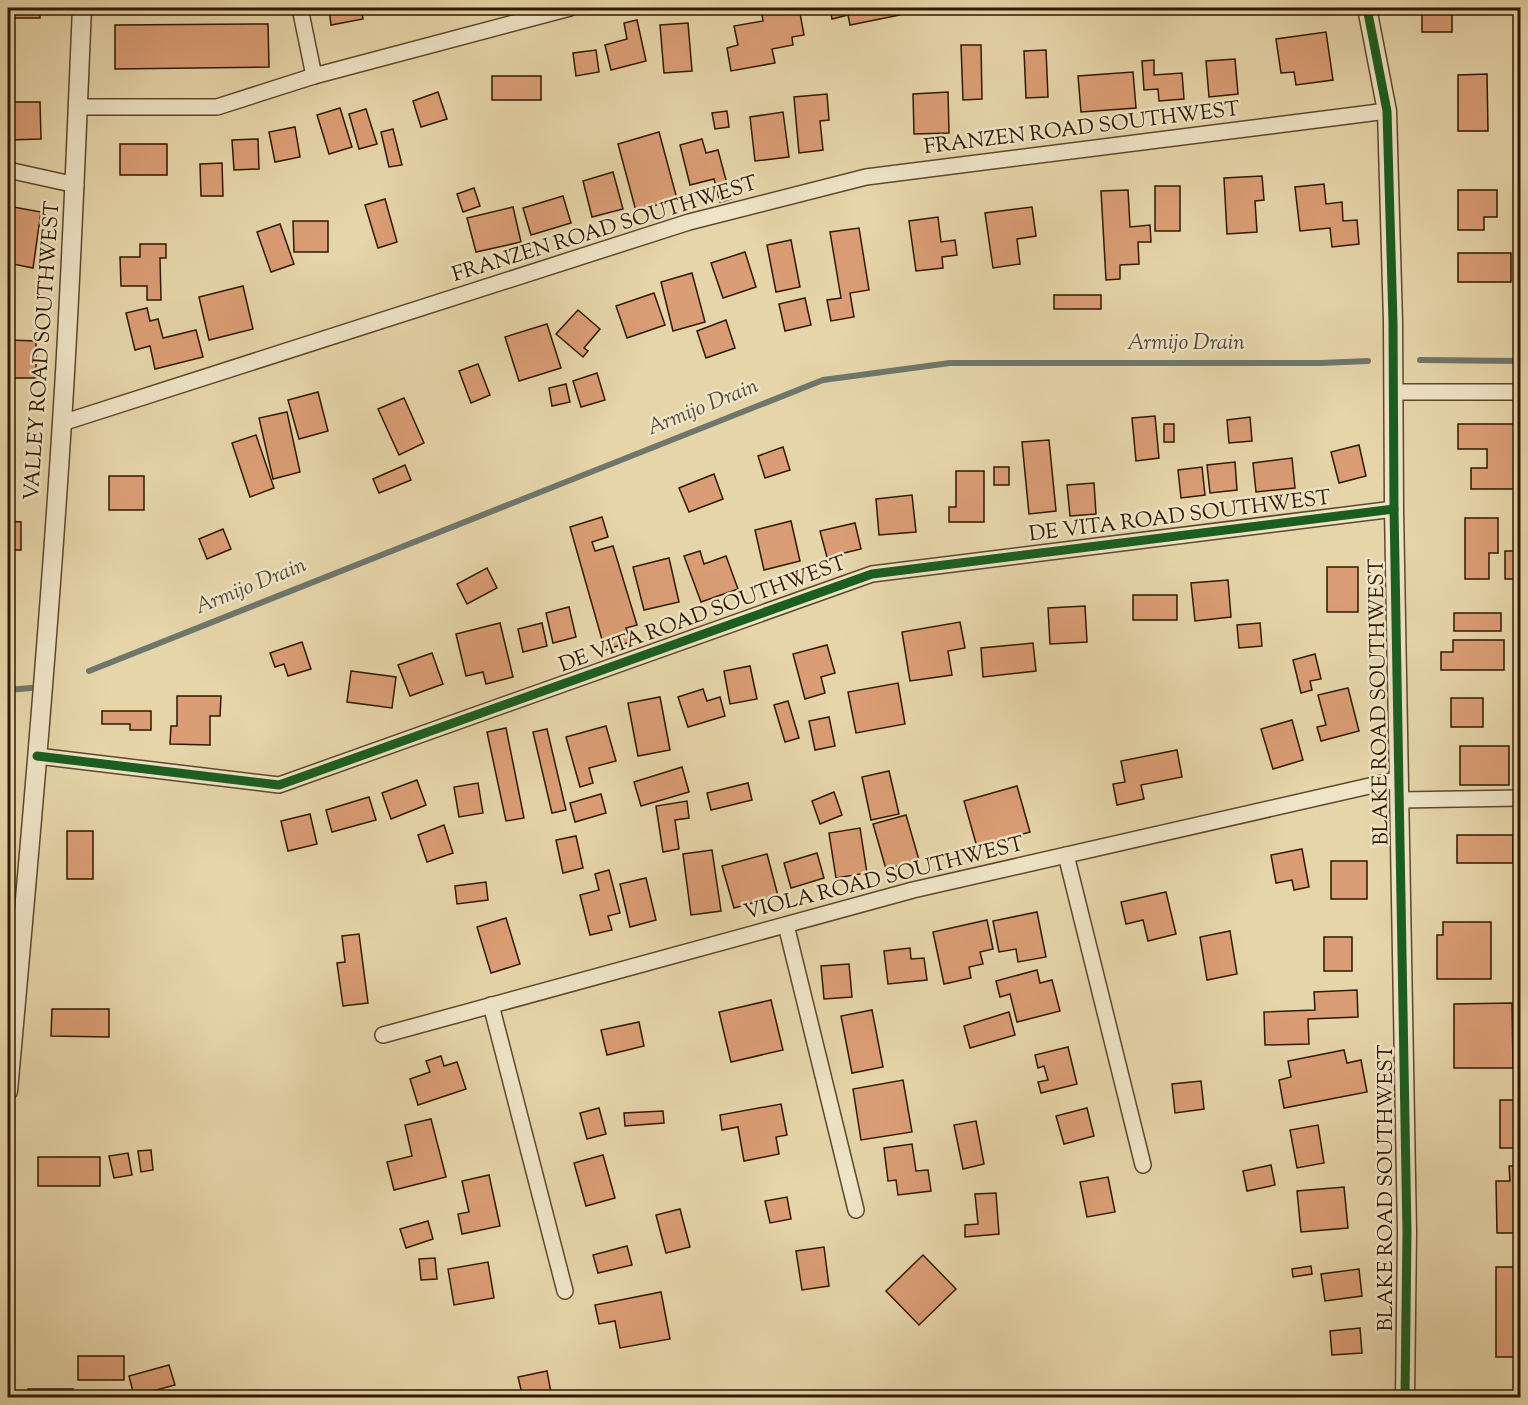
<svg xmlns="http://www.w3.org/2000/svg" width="1528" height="1405" font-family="'Sorts Mill Goudy',serif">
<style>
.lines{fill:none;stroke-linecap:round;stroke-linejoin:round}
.stream{stroke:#6f776c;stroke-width:6}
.building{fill:#db9d75;stroke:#301902;stroke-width:1.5}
.minor-casing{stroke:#5e482c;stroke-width:18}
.tertiary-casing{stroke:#5e482c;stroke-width:21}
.minor{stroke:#efe4c7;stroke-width:15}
.tertiary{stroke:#efe4c7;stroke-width:18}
.cycleway-casing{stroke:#efe4c7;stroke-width:13}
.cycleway{stroke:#1b5e20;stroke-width:9}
.labels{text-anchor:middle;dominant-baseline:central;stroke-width:5;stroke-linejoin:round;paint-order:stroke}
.street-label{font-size:21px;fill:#301902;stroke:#efe4c7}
.water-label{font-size:22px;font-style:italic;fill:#504837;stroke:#efe4c7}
</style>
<rect width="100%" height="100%" fill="#e6d5a9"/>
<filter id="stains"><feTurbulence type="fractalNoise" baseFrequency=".00333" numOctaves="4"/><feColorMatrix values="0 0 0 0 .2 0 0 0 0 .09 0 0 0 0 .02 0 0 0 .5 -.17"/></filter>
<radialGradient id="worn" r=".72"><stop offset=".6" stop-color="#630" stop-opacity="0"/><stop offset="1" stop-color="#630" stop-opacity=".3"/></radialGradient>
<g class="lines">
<!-- stream -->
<g class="stream">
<path d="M1420 360 1520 361"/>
<path d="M89 671 823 380 950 363H1321L1368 361"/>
<path d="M8 690 31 688"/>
</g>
</g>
<!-- building -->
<g class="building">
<rect x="8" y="8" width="32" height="10"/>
<path d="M329 8H361L363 19 331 25Z"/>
<path d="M761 8H799L804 35 792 37 793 45 772 49 775 63 731 71 727 48 738 45 734 26 763 21Z"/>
<path d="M830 8H898L900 15 850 25 848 15 832 19Z"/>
<rect x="1422" y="8" width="30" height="24"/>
<path d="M637 20 646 61 611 70 605 45 627 39 624 23Z"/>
<path d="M688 23 692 71 664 73 660 25Z"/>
<path d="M268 24 269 67 115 69V25Z"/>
<path d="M1326 32 1333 80 1296 85 1294 72 1281 73 1276 39Z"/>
<path d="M961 45H981L982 99 963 100Z"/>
<path d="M596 50 599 72 576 76 573 53Z"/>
<path d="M1046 50 1048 97 1026 98 1024 51Z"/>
<path d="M1235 59 1238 94 1209 97 1206 61Z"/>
<path d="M1154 60V75L1182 73 1184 99 1159 101 1158 89 1144 90 1142 61Z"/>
<path d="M1133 72 1136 108 1081 112 1078 76Z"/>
<path d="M1487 74 1488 131H1458V75Z"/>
<rect x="492" y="76" width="49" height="24"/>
<path d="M438 92 447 119 421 127 413 101Z"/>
<path d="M948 92 949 133 914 134 913 94Z"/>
<path d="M827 94 829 120 820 121 823 150 799 153 794 97Z"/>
<path d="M8 102H40L41 139 8 140Z"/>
<path d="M340 108 352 147 329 154 317 115Z"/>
<path d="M366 109 377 144 359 149 349 114Z"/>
<path d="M727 111 729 127 715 129 712 113Z"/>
<path d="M783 112 789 157 755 161 750 117Z"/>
<path d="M295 127 300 157 275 162 269 132Z"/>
<path d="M393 129 402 165 389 167 381 132Z"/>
<path d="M659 132 677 199 636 211 618 144Z"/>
<path d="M258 139 259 169 234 170 232 140Z"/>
<path d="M702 139 706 153 718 150 731 199 720 202 714 179 690 185 680 145Z"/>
<rect x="120" y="144" width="47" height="31"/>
<path d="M222 163 223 196H201L200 164Z"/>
<path d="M613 172 623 209 592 217 583 181Z"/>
<path d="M1262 176 1264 200 1255 201 1257 232 1227 234 1224 178Z"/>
<path d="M1324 184 1326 204 1342 202 1343 221 1357 220 1359 244 1332 247 1330 228 1300 231 1295 187Z"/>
<rect x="1155" y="186" width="25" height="45"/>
<path d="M474 188 480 206 463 212 457 194Z"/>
<path d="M1128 190 1130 227 1150 225 1151 242H1138L1139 264 1120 265V279L1106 280 1101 191Z"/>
<path d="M1458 190H1497V217H1484V230H1458Z"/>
<path d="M563 196 571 223 531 235 523 208Z"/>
<path d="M385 199 397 242 378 248 365 205Z"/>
<path d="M8 206 41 212 33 268 8 263Z"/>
<path d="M513 207 521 242 476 252 467 218Z"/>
<path d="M1032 207 1036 236 1017 239 1020 264 993 268 985 213Z"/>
<path d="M938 217 941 242 955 240 957 255 942 257 943 268 916 271 909 221Z"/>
<path d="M293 221H328V252H294Z"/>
<path d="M280 224 294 264 271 272 257 232Z"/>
<path d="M859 228 869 290 850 293 854 317 831 321 827 300 841 298 830 232Z"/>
<path d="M791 240 800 287 776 292 767 245Z"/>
<path d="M140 244H166V258H160L161 300H147V286H121L120 257H140Z"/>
<path d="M745 252 756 287 723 298 711 263Z"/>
<rect x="1458" y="253" width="53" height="29"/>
<path d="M692 273 705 322 673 331 661 282Z"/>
<path d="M243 286 253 329 209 340 199 297Z"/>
<path d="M654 293 665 325 627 338 616 306Z"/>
<rect x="1054" y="295" width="47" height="14"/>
<path d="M805 298 811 325 785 331 779 304Z"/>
<path d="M147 308 150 321 158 319 163 338 196 330 203 357 155 369 150 346 135 350 126 313Z"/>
<path d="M578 310 600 329 584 348 588 351 583 357 556 334Z"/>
<path d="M726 320 735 348 706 358 697 331Z"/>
<path d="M547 324 561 368 519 381 505 337Z"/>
<path d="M8 340 36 341V378H8Z"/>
<path d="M478 364 490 395 471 403 459 371Z"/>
<path d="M597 373 605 400 581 407 573 381Z"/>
<path d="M566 384 570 402 552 406 549 388Z"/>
<path d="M318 392 328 431 299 439 288 400Z"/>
<path d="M404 398 424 443 399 455 378 409Z"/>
<path d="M287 412 300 472 273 479 259 418Z"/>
<path d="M1155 416 1159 458 1136 461 1132 418Z"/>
<path d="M1250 417 1252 441 1229 443 1227 420Z"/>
<rect x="1164" y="424" width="10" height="18"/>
<path d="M1458 424H1520V489H1471V468H1487V449H1458Z"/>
<path d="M256 435 274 488 250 497 232 443Z"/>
<path d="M1049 440 1056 511 1029 514 1022 442Z"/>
<path d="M1359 445 1366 476 1339 483 1331 452Z"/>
<path d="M783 447 790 470 765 478 758 456Z"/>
<path d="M1292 458 1295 488 1256 492 1253 463Z"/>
<path d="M1235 462 1237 490 1210 493 1207 465Z"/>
<path d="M405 465 411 480 379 493 373 479Z"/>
<rect x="994" y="467" width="15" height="18"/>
<path d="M1202 467 1205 495 1181 498 1178 470Z"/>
<path d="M956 471H984V522H949V507H956Z"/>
<path d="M714 474 723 499 689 512 679 488Z"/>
<rect x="109" y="476" width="35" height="34"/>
<path d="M1094 483 1096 514 1070 516 1067 485Z"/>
<path d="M912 495 916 532 879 535 876 499Z"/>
<path d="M602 517 608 537 592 542 595 551 613 546 637 625 626 628 630 642 605 650 570 527Z"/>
<path d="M1465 518H1498V553H1489V579H1465Z"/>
<path d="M8 521 21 522V550H8Z"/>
<path d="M791 521 800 561 764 570 755 530Z"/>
<path d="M855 523 861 549 827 557 820 531Z"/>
<path d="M223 529 231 549 207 559 199 539Z"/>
<path d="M700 551 704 564 726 556 738 589 701 602 684 556Z"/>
<rect x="1505" y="551" width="15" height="28"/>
<path d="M669 558 679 602 644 610 633 567Z"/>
<rect x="1327" y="567" width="31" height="45"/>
<path d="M487 568 497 588 467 604 457 584Z"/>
<path d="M1228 580 1231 617 1195 621 1191 583Z"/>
<rect x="1133" y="595" width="44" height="25"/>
<path d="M1085 606 1087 642 1050 644 1048 608Z"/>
<path d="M569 607 576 637 553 643 546 613Z"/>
<rect x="1454" y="613" width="47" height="18"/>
<path d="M960 622 965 648 948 651 952 675 910 681 902 632Z"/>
<path d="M500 623 513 677 486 684 483 672 466 676 456 634Z"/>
<path d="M542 623 547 646 523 652 518 629Z"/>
<path d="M1260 623 1262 646 1239 648 1237 625Z"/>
<path d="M1453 640H1504V670H1441V652H1453Z"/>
<path d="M302 642 311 669 288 676 284 664 275 667 270 653Z"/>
<path d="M1033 643 1036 671 983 677 981 648Z"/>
<path d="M827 645 835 673 821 677 825 693 805 699 793 654Z"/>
<path d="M432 653 443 684 410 696 398 665Z"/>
<path d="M1315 654 1321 679 1310 681 1312 690 1301 693 1293 660Z"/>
<path d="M750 666 757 699 730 704 724 671Z"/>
<path d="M351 671 396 677 392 708 347 702Z"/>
<path d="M898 683 905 724 856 733 848 692Z"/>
<path d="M1348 688 1359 731 1321 741 1317 727 1326 725 1318 695Z"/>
<path d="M703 689 707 701 720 697 725 716 688 727 678 697Z"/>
<path d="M177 696H221L220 716H210V745L170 744 171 726H177Z"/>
<path d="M660 697 670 750 638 756 628 703Z"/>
<rect x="1451" y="698" width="32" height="29"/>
<path d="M788 701 799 738 785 742 774 705Z"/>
<path d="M102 711H151V730H130V724H102Z"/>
<path d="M829 717 835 746 815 750 809 721Z"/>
<path d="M1292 720 1303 760 1273 769 1261 729Z"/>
<path d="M606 726 616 761 589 768 593 783 580 787 566 737Z"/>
<path d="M506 728 524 818 506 821 487 732Z"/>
<path d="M547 729 566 810 552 813 533 732Z"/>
<rect x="1460" y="746" width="49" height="39"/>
<path d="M1177 750 1182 777 1141 785 1144 799 1117 805 1113 784 1125 782 1121 761Z"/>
<path d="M682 767 689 792 641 806 634 782Z"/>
<path d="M889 771 899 814 871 820 862 777Z"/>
<path d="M417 780 426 805 391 819 382 793Z"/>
<path d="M478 783 483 813 459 817 454 787Z"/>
<path d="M748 783 752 800 711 810 707 793Z"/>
<path d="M1017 786 1030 832 977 847 964 801Z"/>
<path d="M834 792 842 815 820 824 812 801Z"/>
<path d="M601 794 606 813 575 822 570 803Z"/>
<path d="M369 797 376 820 332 832 326 810Z"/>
<path d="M687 801 689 818 675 820 679 849 663 852 656 806Z"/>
<path d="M310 814 317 844 288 851 281 821Z"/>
<path d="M906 815 919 860 886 869 873 824Z"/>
<path d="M444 825 453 853 427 862 418 835Z"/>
<path d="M860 828 867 873 836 878 829 833Z"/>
<rect x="67" y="831" width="26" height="48"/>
<rect x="1457" y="835" width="56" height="28"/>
<path d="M576 836 583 868 563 873 556 840Z"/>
<path d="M1302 849 1309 887 1294 890 1292 880 1276 883 1271 855Z"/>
<path d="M712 850 721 911 691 915 683 854Z"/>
<path d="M817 853 824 878 791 888 784 863Z"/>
<path d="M767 854 778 896 734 908 722 866Z"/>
<rect x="1331" y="861" width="36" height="38"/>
<path d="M609 870 620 913 608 916 612 930 590 935 580 895 599 890 595 874Z"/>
<path d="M646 878 656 920 630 927 620 884Z"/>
<path d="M486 882 488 900 457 904 455 886Z"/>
<path d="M1166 892 1176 934 1148 941 1143 920 1126 924 1121 902Z"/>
<path d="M1037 912 1046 957 1018 962 1016 949 999 952 993 921Z"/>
<path d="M506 918 520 964 491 973 477 927Z"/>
<path d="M987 920 993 949 980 952 983 964 969 967 971 978 944 984 933 932Z"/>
<path d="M1443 922H1491V979H1437V935H1443Z"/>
<path d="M1230 931 1237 974 1207 980 1200 937Z"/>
<path d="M359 934 368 1003 343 1006 337 963 345 962 342 936Z"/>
<rect x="1324" y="937" width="28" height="34"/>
<path d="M910 948 911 959 924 958 927 980 888 984 884 951Z"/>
<path d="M849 964 852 997 824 999 821 966Z"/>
<path d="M1037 970 1040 983 1052 980 1060 1011 1017 1022 1010 994 1000 997 996 981Z"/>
<path d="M1357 990 1358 1017 1308 1019 1309 1044 1265 1045 1264 1012 1315 1010 1314 992Z"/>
<path d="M771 1000 783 1050 731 1062 719 1012Z"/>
<path d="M1512 1003 1513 1068H1454V1004Z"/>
<path d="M52 1009H109V1037L51 1036Z"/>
<path d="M872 1010 883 1067 852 1073 841 1016Z"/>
<path d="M1009 1012 1015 1035 970 1048 964 1026Z"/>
<path d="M639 1022 644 1046 607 1055 601 1030Z"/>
<path d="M1068 1047 1077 1084 1041 1093 1038 1082 1048 1080 1044 1066 1038 1068 1035 1055Z"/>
<path d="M1344 1050 1347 1063 1361 1060 1367 1092 1284 1108 1279 1080 1291 1077 1288 1061Z"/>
<path d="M441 1056 444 1066 457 1062 466 1089 418 1105 410 1079 430 1072 426 1061Z"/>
<path d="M903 1080 912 1132 861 1140 853 1089Z"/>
<path d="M1201 1081 1204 1109 1175 1113 1172 1084Z"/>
<rect x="1500" y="1100" width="20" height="48"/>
<path d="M781 1104 787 1135 776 1137 779 1154 744 1161 738 1127 722 1130 720 1115Z"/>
<path d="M599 1108 606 1134 587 1139 580 1113Z"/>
<path d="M1087 1108 1094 1136 1064 1144 1056 1116Z"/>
<path d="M663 1111 664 1123 625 1126 624 1113Z"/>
<path d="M431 1119 446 1177 394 1190 387 1162 412 1156 405 1125Z"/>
<path d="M976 1121 984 1164 963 1169 954 1125Z"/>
<path d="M1318 1125 1324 1163 1297 1168 1290 1130Z"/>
<path d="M912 1144 916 1171 928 1170 931 1191 898 1195 896 1180 888 1181 884 1148Z"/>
<path d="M151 1150 153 1170 141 1172 138 1151Z"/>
<path d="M128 1153 132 1175 114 1178 109 1156Z"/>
<path d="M603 1155 615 1198 586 1206 574 1163Z"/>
<rect x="38" y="1157" width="62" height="29"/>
<path d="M1271 1165 1275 1185 1247 1191 1243 1171Z"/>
<path d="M1509 1166H1520V1233H1497L1496 1181H1510Z"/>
<path d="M489 1175 500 1226 462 1234 458 1214 469 1212 462 1181Z"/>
<path d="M1108 1177 1115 1212 1087 1217 1080 1182Z"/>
<path d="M1344 1187 1348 1228 1301 1232 1297 1191Z"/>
<path d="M996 1193 999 1234 965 1237V1225L978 1224 975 1194Z"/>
<path d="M787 1197 791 1219 770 1223 765 1201Z"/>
<path d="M680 1209 690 1247 666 1253 656 1215Z"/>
<path d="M428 1221 433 1239 406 1248 400 1229Z"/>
<path d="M627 1246 632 1265 598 1273 593 1255Z"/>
<path d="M824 1247 829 1286 802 1290 796 1251Z"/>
<path d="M923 1255 956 1289 919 1325 886 1291Z"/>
<path d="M435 1258 437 1279 421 1280 419 1259Z"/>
<path d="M488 1262 494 1298 454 1305 448 1269Z"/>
<path d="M1311 1266 1312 1274 1293 1277 1292 1269Z"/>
<rect x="1496" y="1267" width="24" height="90"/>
<path d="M1359 1269 1362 1296 1325 1301 1321 1274Z"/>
<path d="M661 1292 670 1339 620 1348 615 1321 599 1324 595 1305Z"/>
<path d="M1360 1328 1362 1353 1332 1355 1330 1331Z"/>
<rect x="78" y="1356" width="46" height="24"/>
<path d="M169 1365 175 1385 134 1396 129 1376Z"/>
<path d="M547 1371 552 1398H523L518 1377Z"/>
<rect x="28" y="1389" width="45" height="9"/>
</g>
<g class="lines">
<!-- minor casing -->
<g class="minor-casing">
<g id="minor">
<path d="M300 8 314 76"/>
<path d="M78 107H217L314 76 570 8"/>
<path d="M8 170 76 185"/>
<path d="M1393 392H1520"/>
<path d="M62 423 689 222 866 177 1387 111"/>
<path d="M37 756 279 785 872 574 1394 509"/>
<path d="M1400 800 1520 798"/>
<path d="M1066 855 1143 1165"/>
<path d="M786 925 856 1210"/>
<path d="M491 1005 565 1291"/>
<path d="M383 1035 913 890 1400 779"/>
</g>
</g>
<!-- tertiary casing -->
<g class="tertiary-casing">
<g id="tertiary">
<path d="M1367 8 1387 111 1393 322 1394 509 1407 1232 1405 1398"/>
<path d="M8 1091C28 868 48 645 62 422 71 284 76 146 82 8"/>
</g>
</g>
<!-- minor -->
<use href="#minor" class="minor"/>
<!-- tertiary -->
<use href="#tertiary" class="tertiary"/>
<!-- cycleway casing -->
<g class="cycleway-casing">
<g id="cycleway">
<path d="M1367 8 1387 111 1393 322 1394 509 1407 1232 1405 1398"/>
<path d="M37 756 279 785 872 574 1394 509"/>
</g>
</g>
<!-- cycleway -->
<use href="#cycleway" class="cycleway"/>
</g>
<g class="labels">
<!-- street labels -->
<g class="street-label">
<text transform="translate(1082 129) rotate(-7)">FRANZEN ROAD SOUTHWEST</text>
<text transform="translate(605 230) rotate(-17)">FRANZEN ROAD SOUTHWEST</text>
<text transform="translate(43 351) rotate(-86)">VALLEY ROAD SOUTHWEST</text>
<text transform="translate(1180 517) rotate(-7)">DE VITA ROAD SOUTHWEST</text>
<text transform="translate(703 615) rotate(-20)">DE VITA ROAD SOUTHWEST</text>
<text transform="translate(1380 702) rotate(-91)">BLAKE ROAD SOUTHWEST</text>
<text transform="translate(884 879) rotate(-14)">VIOLA ROAD SOUTHWEST</text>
<text transform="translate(1387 1188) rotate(-90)">BLAKE ROAD SOUTHWEST</text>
</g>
<!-- water labels -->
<g class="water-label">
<text x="1186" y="344">Armijo Drain</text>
<text transform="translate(703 408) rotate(-22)">Armijo Drain</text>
<text transform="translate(251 587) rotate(-22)">Armijo Drain</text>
</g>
</g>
<!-- margin -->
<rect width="1528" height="1405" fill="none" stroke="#e6d5a9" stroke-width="30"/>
<rect x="9" y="9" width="1510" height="1387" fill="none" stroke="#301902" stroke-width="3"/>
<rect x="15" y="15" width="1498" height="1375" fill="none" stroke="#301902" stroke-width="1.5"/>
<rect width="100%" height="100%" filter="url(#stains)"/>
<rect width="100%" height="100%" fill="url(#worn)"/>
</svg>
